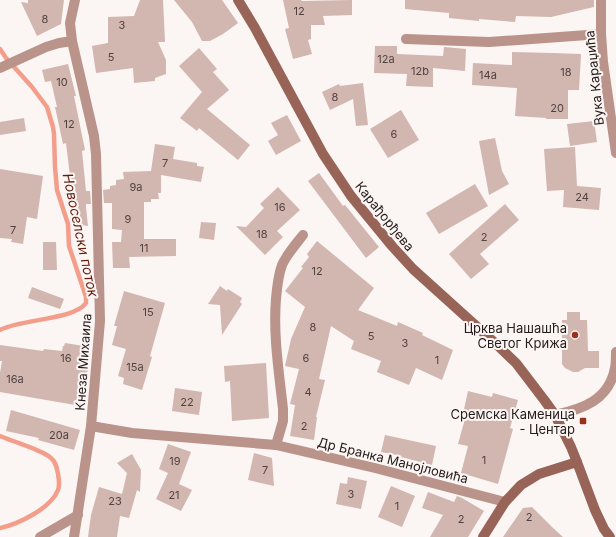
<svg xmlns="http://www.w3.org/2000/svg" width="616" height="537" font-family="Inter,sans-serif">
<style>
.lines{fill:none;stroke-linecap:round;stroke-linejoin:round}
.stream{stroke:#f39e8b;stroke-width:4.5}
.building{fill:#d2b6b0}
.street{stroke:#ba948b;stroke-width:10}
.secondary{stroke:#996458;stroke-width:10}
.poi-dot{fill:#9a311c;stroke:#fbf5f4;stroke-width:1.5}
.labels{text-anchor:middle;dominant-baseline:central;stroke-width:4;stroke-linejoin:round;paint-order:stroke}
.number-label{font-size:11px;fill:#514240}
.street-label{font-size:13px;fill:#261c1a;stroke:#fbf5f4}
.poi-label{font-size:13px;fill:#261c1a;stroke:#fbf5f4;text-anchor:end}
.water-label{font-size:14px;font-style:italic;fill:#651c0c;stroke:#fbf5f4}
</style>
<rect width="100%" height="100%" fill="#fbf5f4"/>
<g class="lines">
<!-- stream -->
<g class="stream">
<path d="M0 49 6 58 32 87 47 107 53 127 54 134 55 167 57 190 68 224 69 246 86 297V303C74 320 20 319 0 330"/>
<path d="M0 436C11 440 21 444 32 448 38 451 46 453 51 458 56 462 57 468 58 474 59 480 60 485 58 490 51 508 19 524 0 528"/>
</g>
</g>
<!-- building -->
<g class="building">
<path d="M28 0H64L61 24 37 36 21 2 28 3Z"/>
<path d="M140 0H163L165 42H158L166 60V74L155 78V81L134 83 133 68 96 73 92 46 108 43V17L134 16Z"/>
<path d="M174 0H222L238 23 223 34 210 41H202L192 22Z"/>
<path d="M283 0H301L302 1 352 0V15L323 16 325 25H311V39L308 40 312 54 293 59 285 29 289 28Z"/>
<path d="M405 0H594V7L551 17 516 16 515 22 479 19V21L449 18V13L405 9Z"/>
<path d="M375 46H397V54L443 56 444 47 466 49 465 71 433 68V87L406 86 407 74 374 73Z"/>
<path d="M199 48 217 69 213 72 229 90 207 109 250 145 238 160 199 128 197 131 180 118 202 92 179 66Z"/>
<path d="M512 52 553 53 581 54 579 90H568V119H546V118L515 116 517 88 472 85 473 63 512 65Z"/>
<path d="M68 64 76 96H74L85 150 82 151 86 191H90L91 204H86V207L88 226 73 224 69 201H73L66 143 63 144 55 107H57L51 81 45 82 42 70Z"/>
<path d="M363 83 368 125 356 126 353 99 330 110 322 92 339 84 340 86Z"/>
<path d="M401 110 419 140 388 158 370 129Z"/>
<path d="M287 115 301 141 276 155 268 141 278 135 271 123Z"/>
<path d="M24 118 26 131 0 135V122Z"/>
<path d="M594 121 597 142 570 146 567 124Z"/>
<path d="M495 138 502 171 509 184 489 195 479 141Z"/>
<path d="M155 144 175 147 173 159 197 163V166L204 167 201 182 161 175V193H158L159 199H151V202H144V239H176V256L129 257 130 268H113L112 242H121L122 230 112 229V203H104L103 190 110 189V186L116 185V180L124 179 123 172 151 171Z"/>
<path d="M575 147 577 186 601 188 599 210 563 207 564 190 547 191 544 149Z"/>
<path d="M0 169 43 176 37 219 27 217 23 244 11 242 12 239 0 238Z"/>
<path d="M319 173 343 206 345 205 379 247 366 258 308 181Z"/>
<path d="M475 184 488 206 439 234 426 213Z"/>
<path d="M278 187 300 210 277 231 283 237 265 255 236 226 246 227 264 208 260 204Z"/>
<path d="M505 204 519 220 480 254 489 264 471 279 449 254Z"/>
<path d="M201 222 216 223 214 240 199 238Z"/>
<path d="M317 241 374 288 358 310 397 326 398 322 423 333 422 335 453 350 442 380 416 368 409 385 377 372 381 361 351 349 354 341 331 326 319 379 325 380 316 417H317L314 440 290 436 295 405 290 404 299 369 285 366 291 339 305 307 285 291 303 268 301 267 309 257 307 254Z"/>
<path d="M43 242H56L57 270H43Z"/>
<path d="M220 286 227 291 228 289 242 298 240 302 242 304 222 335 220 305 208 304Z"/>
<path d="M32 287 64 299 60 309 28 298Z"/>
<path d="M124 291 165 303 150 356 152 357 142 390 123 384 124 378 118 376 126 349 112 345 117 326H114Z"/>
<path d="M567 312H580V320H587L588 351H599V368H585L578 372H573L565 368 562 364V320H567Z"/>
<path d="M65 343 90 347 88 372 87 371 81 406 0 392V373L2 361H0V345L43 351 44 349 62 351 63 346H64Z"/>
<path d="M266 363 269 418 232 421 230 381 225 382 224 366Z"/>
<path d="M175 388 202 392 199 415 172 411Z"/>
<path d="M468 391 492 397 493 393 518 400 510 428 513 429 498 484 461 473 468 446 458 444 466 415 463 414Z"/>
<path d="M11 410 80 430 74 450 38 440 39 438 6 431Z"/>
<path d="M385 435 436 446 432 465 401 457 402 456 381 452Z"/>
<path d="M168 444 191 452 179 484 192 490 181 511 156 499 168 473 159 469Z"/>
<path d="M254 453 272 458 274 486 248 480Z"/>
<path d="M132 454 141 470 140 492 137 490 129 518 120 516 117 537H88L91 515 99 487 122 494 127 473 117 463Z"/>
<path d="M348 477 367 481 361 509 336 504 340 483 347 484Z"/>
<path d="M391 486 415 496 402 527 378 517Z"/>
<path d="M428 492 454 502 457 496 462 498 484 511 468 537H430L443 515 422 508Z"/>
<path d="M532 507 552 527 563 537H503L523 508Z"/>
</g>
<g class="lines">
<!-- street -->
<g class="street">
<path d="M601 0V34L603 62 616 153"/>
<path d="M406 39 489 42 601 34"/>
<path d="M0 68 46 47 59 43 72 41"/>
<path d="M555 415C583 409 609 400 615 368 616 363 616 357 616 352"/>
<path d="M91 426 132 433 276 445 375 468 505 502"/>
<path d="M276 445 283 421V409C279 372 273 335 276 299 277 287 278 276 282 265 287 254 296 244 303 235"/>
<path d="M40 537 78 515"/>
<path d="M74 537 91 426 100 321 96 154 94 136 72 41 70 23 75 0"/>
</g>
<!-- secondary -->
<g class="secondary">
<path d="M238 0 255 28 323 154 351 196 392 246 413 269 495 343 516 363 545 401 555 415 571 447 577 462 595 510 604 529 610 537"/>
<path d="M483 537 505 502 521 485 539 474 577 462"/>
</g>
</g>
<!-- markers -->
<g class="poi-dot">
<circle cx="575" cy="335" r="4"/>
<rect x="579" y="417" width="8" height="8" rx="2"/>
</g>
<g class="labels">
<!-- number labels -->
<g class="number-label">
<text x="299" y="11">12</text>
<text x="45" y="19">8</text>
<text x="122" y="25">3</text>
<text x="111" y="57">5</text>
<text x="386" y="59">12a</text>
<text x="420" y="71">12b</text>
<text x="566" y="72">18</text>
<text x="488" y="75">14a</text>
<text x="62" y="82">10</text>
<text x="335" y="97">8</text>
<text x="557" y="108">20</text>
<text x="69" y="124">12</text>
<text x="394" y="134">6</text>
<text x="165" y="163">7</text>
<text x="136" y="187">9a</text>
<text x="582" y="197">24</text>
<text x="280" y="207">16</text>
<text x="128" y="219">9</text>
<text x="13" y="230">7</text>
<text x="262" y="234">18</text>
<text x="484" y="237">2</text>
<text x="144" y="248">11</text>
<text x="317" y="271">12</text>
<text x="148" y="312">15</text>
<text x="313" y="327">8</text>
<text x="371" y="336">5</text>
<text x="405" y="343">3</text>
<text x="66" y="358">16</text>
<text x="306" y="358">6</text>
<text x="437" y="360">1</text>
<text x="135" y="367">15a</text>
<text x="15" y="379">16a</text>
<text x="308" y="392">4</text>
<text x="187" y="402">22</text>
<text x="304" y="426">2</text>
<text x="59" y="435">20a</text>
<text x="484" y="460">1</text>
<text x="175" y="461">19</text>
<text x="265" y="470">7</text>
<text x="351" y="494">3</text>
<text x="174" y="495">21</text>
<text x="115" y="501">23</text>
<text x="397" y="506">1</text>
<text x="529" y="517">2</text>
<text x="461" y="519">2</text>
</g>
<!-- street labels -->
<g class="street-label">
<text transform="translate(594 78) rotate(-96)">Вука Караџића</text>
<text transform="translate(385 216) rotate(51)">Карађорђева</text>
<text transform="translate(83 362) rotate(-86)">Кнеза Михаила</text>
<text transform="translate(393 460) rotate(14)">Др Бранка Манојловића</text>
</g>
<!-- poi labels -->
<g class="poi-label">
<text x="567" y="328">Црква Нашашћа<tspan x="567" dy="15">Светог Крижа</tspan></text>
<text x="575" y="414">Сремска Каменица<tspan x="575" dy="15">- Центар</tspan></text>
</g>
<!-- water labels -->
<g class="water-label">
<text transform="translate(81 235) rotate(78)">Новоселски поток</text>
</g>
</g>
</svg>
